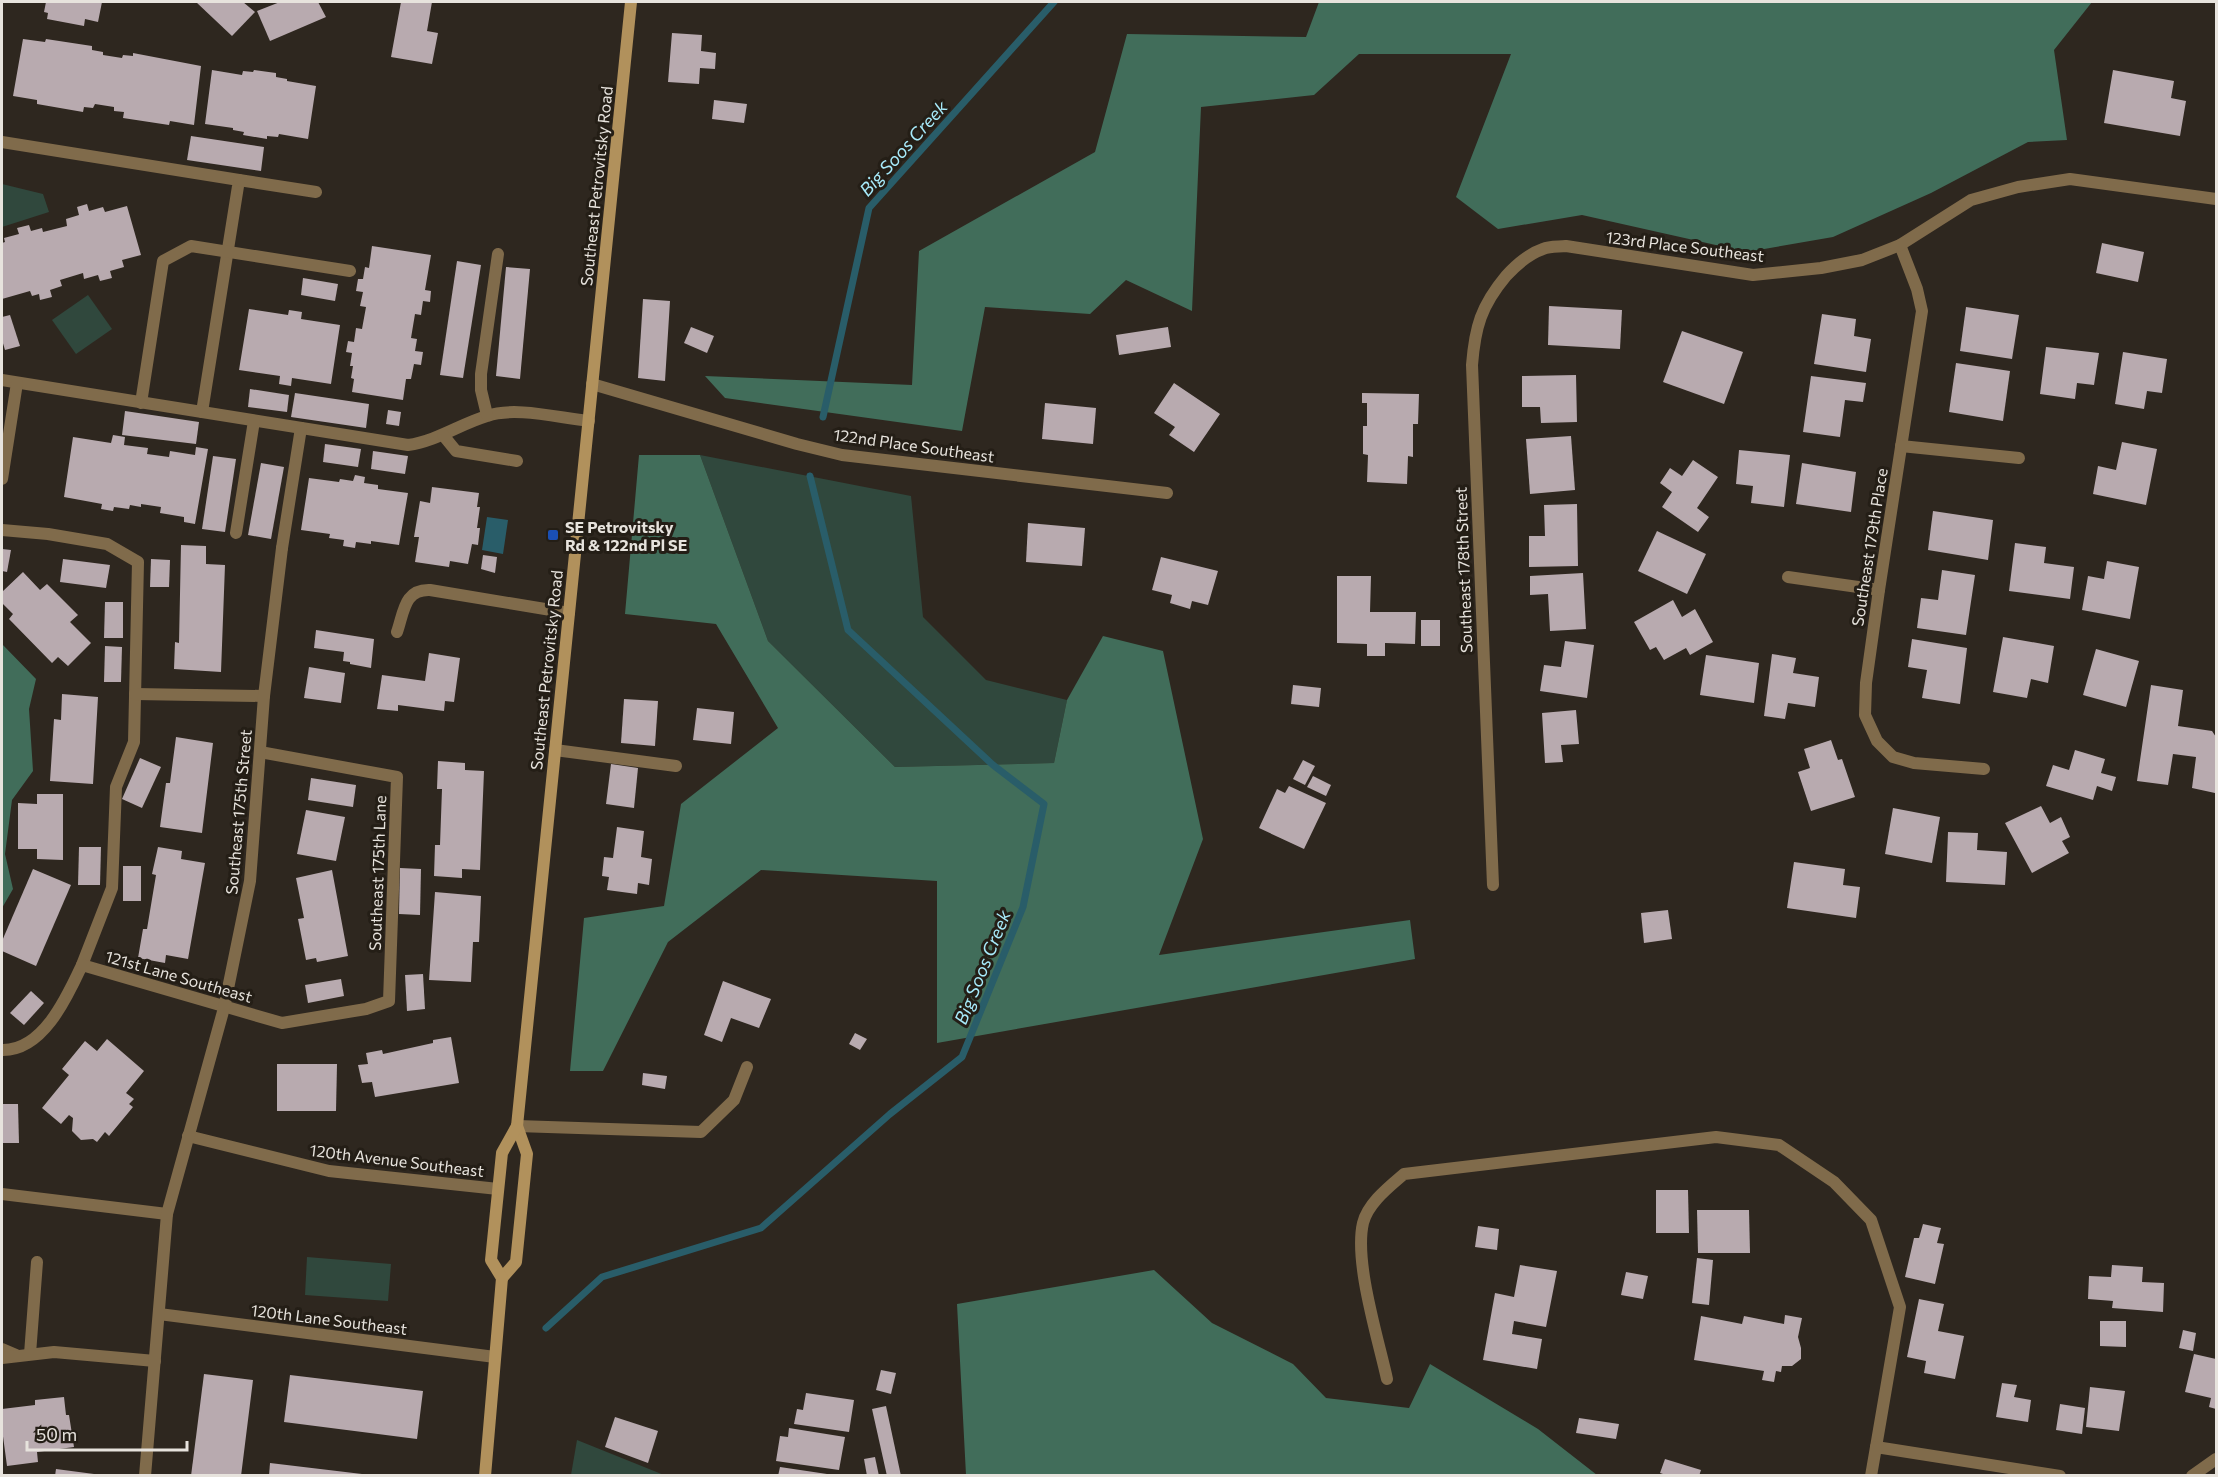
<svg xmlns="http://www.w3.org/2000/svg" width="2218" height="1477" font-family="Commissioner,sans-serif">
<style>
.green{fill:#30483d}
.forest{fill:#416d5a}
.water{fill:#295d69}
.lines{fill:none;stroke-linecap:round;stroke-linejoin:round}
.stream{stroke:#295d69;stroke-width:7}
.building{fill:#b8aaaf}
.service{stroke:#806b4b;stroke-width:12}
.minor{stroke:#806b4b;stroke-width:12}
.secondary{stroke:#b1915c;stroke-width:12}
.transit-dot{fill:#1a4fb4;stroke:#241e16;stroke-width:2}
.labels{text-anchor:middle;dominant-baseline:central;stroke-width:6;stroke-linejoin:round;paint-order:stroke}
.street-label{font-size:16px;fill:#e7e3dd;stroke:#241e16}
.poi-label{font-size:16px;font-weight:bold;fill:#e7e3dd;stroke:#241e16;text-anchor:start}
.water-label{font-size:18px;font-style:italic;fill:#a7eafa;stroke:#241e16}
</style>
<rect width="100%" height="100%" fill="#2e271f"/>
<!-- green -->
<g class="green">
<path d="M2 184 43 194 49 212 2 227Z"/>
<path d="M88 295 112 329 76 354 52 320Z"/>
<path d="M700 455 911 496 923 617 986 680 1067 700 1054 763 895 767 768 641Z"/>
<path d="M307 1257 391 1264 388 1301 305 1295Z"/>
<path d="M577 1440 664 1475H571Z"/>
</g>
<!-- forest -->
<g class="forest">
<path d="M1319 2H2092L2054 50 2067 140 2028 142 1931 193 1833 237 1747 252 1582 215 1498 229 1456 197 1511 54H1359L1314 95 1201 107 1192 311 1126 280 1090 314 985 307 962 431 725 398 705 376 912 385 919 251 1095 152 1127 34 1306 37Z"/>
<path d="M639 455H700L768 641 895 767 1054 763 1067 700 1103 636 1163 651 1203 839 1159 955 1410 920 1415 959 937 1043V881L761 870 668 942 603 1071H570L584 918 664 906 681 804 778 728 716 624 625 614Z"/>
<path d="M2 644 36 679 29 709 33 771 12 800 5 854 13 889 2 908Z"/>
<path d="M1154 1270 1212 1323 1293 1364 1326 1398 1409 1408 1430 1364 1538 1429 1597 1475H966L957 1304Z"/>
</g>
<!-- water -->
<path class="water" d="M487 517 508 520 503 554 482 550Z"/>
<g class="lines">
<!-- stream -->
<g class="stream">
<path d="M823 417 869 208 1054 2"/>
<path d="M546 1328 602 1277 761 1228 890 1114 962 1057 1023 907 1044 804 993 765 848 630 810 476"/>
</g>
</g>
<!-- building -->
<g class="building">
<path d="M46 2H102L98 22 85 19 84 26 47 19 48 13 44 12Z"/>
<path d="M196 2H243L255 12 232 36Z"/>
<path d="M280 2H318L326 17 270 41 257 11Z"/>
<path d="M401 2H432L427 31 438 33 432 64 391 57Z"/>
<path d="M672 33 702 35 701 51 716 53 715 69 700 68 699 84 668 82Z"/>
<path d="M23 39 45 42 46 39 92 46V50L103 52V55L122 58 123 55 133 56V53L201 66 194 125 170 121 169 125 123 118 124 112 114 111V107L95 104 93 108 84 107 83 112 37 104V100L13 96Z"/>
<path d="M212 70 242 75 243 71 253 72 254 70 276 73V77L287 79V81L316 86 308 139 279 134 278 137 267 136V139L243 135 244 132 233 130V128L205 124Z"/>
<path d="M2113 70 2174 81 2171 98 2186 101 2180 136 2104 123Z"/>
<path d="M714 100 747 104 744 123 712 119Z"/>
<path d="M191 136 264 147 261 171 187 160Z"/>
<path d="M87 204 89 211 103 207 105 212 127 206 141 255 122 260 124 267 110 271 112 278 100 281 98 275 84 279 83 273 60 280 62 286 50 290 52 297 40 300 39 294 32 296 30 291 2 299V243L5 242 4 238 19 234 17 228 29 225 31 231 42 228 43 232 67 226 66 219 79 215 77 207Z"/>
<path d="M2102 243 2144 252 2138 282 2096 273Z"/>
<path d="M372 246 431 255 425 290 431 291 430 302 423 301 421 315 415 314 411 338 417 339 415 351 423 352 421 365 414 364 411 379H406L403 400 352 392 354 379 351 378 353 366H350L352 353 346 352 348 341 354 342 356 328 362 329 366 307 360 306 363 292 356 291 358 279H363L365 267 369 268Z"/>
<path d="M457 261 481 265 463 378 440 375Z"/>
<path d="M506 267 530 269 520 379 496 376Z"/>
<path d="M303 278 338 284 335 301 301 295Z"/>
<path d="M643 299 670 301 665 381 638 378Z"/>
<path d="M1549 306 1622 310 1620 349 1548 345Z"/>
<path d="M1966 307 2019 315 2012 359 1960 351Z"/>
<path d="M249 309 288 315 289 310 302 312 301 319 340 325 331 384 292 378 291 386 279 384 280 376 239 370Z"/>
<path d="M1822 314 1856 319 1854 336 1871 339 1866 372 1814 364Z"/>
<path d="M10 315 20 346 5 350 2 340V317Z"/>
<path d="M691 327 714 336 707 353 684 343Z"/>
<path d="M1168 327 1171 347 1119 355 1116 335Z"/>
<path d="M1682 331 1743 352 1724 404 1663 382Z"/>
<path d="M2046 347 2099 353 2094 385 2077 383 2075 399 2040 394Z"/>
<path d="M2123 352 2167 359 2162 393 2147 391 2144 409 2115 404Z"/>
<path d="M1956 363 2010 371 2003 421 1949 412Z"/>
<path d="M1576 375 1577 422 1541 423 1540 407H1522V376Z"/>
<path d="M1811 376 1866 383 1863 402 1845 400 1840 437 1803 432Z"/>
<path d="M1174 383 1220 414 1194 452 1169 435 1175 427 1154 413Z"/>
<path d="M250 389 289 395 287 412 248 407Z"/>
<path d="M295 393 369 404 366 428 291 417Z"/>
<path d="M1362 393 1419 394 1418 424H1413V457L1408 456 1407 484 1367 482 1368 455 1363 454V426H1367V403H1362Z"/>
<path d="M1045 403 1096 408 1093 444 1042 439Z"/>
<path d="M388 410 401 412 399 426 386 424Z"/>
<path d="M125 411 199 422 196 444 122 435Z"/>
<path d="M113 435 125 437 124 445 148 448 147 454 169 457 170 451 195 455 196 447 208 449 195 524 184 522V517L160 513 161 507 141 504V507L130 505 129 509 114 507 113 511 101 509 102 504 64 497 73 437 111 443Z"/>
<path d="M1571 436 1575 490 1530 494 1526 439Z"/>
<path d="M2122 442 2157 449 2146 505 2093 494 2098 466 2116 470Z"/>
<path d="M325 444 361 449 358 467 323 462Z"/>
<path d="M1739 450 1790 455 1784 507 1751 503 1753 486 1736 484Z"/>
<path d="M373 451 408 456 405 474 371 469Z"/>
<path d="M213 456 236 459 225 532 202 529Z"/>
<path d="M1693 460 1718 477 1697 508 1709 517 1698 532 1662 507 1672 492 1660 483 1670 468 1682 476Z"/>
<path d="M261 463 284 467 271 539 248 535Z"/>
<path d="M1802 463 1856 472 1851 512 1796 504Z"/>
<path d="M355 475 365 477 364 483 378 485V489L408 493 399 545 371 541V544L356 542 355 548 343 546 344 540 329 538 330 534 301 530 309 478 339 482 340 479 353 481Z"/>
<path d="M432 487 479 493 477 507H480L477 528H480L478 545 472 544 468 564 450 561 449 567 415 562 419 537H414L420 501 430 503Z"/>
<path d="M1577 504 1578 566 1529 567V536H1545L1544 505Z"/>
<path d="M1933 511 1993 520 1988 560 1928 550Z"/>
<path d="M1028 523 1085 528 1082 566 1026 562Z"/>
<path d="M1657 531 1706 554 1687 594 1638 571Z"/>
<path d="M2015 543 2046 547 2044 563 2074 567 2070 599 2009 591Z"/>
<path d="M181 545 206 546V564L225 565 221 672 174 669 175 642 179 643Z"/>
<path d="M2 549 11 550 7 572 2 571Z"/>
<path d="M483 555 497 557 495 573 481 569Z"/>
<path d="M1161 557 1218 571 1208 605 1192 601 1190 609 1170 603 1172 595 1152 590Z"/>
<path d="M63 559 110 565 106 588 60 582Z"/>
<path d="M151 559 170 560 169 587H150Z"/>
<path d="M2107 561 2139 567 2130 619 2082 610 2088 576 2104 579Z"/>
<path d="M1942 570 1975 575 1966 635 1917 628 1921 598 1938 600Z"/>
<path d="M23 572 40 590 47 584 78 615 70 622 91 643 68 666 58 657 52 663 9 619 13 614 2 603V592Z"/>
<path d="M1583 573 1586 629 1550 631 1548 594 1530 595V576Z"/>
<path d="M1337 576H1371L1370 612H1416L1415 644 1385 643V656H1367V644L1337 643Z"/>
<path d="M1673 600 1682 617 1695 609 1713 642 1690 655 1686 648 1664 660 1656 647 1650 650 1634 622Z"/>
<path d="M105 602H123V638H104Z"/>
<rect x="1421" y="620" width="19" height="26"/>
<path d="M316 630 374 639 371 668 350 664V662L343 661 344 652 314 648Z"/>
<path d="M2003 637 2054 646 2048 683 2031 679 2027 698 1993 692Z"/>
<path d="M1912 639 1967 648 1960 704 1922 698 1927 670 1908 667Z"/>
<path d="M1565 641 1594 645 1587 698 1540 691 1544 665 1561 667Z"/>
<path d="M105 646 122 647 121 682H104Z"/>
<path d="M2096 649 2139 661 2126 707 2083 695Z"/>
<path d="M429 653 460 658 454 702 445 701 444 711 398 705V711L377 709 382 675 425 681Z"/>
<path d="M1772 654 1796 658 1793 673 1819 677 1815 707 1788 703 1785 719 1764 716Z"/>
<path d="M1706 655 1759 663 1754 703 1700 695Z"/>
<path d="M309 667 345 673 341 703 304 698Z"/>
<path d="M1293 685 1321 688 1319 707 1291 704Z"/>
<path d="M2151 685 2183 690 2178 726 2212 731 2216 737 2215 793 2192 788 2196 757 2173 754 2168 785 2137 781Z"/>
<path d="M62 694 98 697 93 784 50 781 54 719 61 720Z"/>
<path d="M624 699 658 701 655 746 621 743Z"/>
<path d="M697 708 734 712 731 744 693 740Z"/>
<path d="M1576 710 1579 744 1561 745 1563 762 1545 763 1542 713Z"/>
<path d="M176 737 213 743 202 833 160 827 166 783H170Z"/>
<path d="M1831 740 1838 760 1842 759 1855 797 1811 811 1798 772 1810 768 1804 749Z"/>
<path d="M2075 750 2105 759 2101 773 2116 777 2112 791 2097 786 2093 800 2046 786 2053 765 2069 770Z"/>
<path d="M140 758 161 767 142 808 122 799Z"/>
<path d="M1303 760 1315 766 1305 785 1293 779Z"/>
<path d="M438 761 465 763V770L484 771 480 870 462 869V878L434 876 435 845H440L442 789H437Z"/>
<path d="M611 764 638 768 634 808 606 804Z"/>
<path d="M1313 776 1331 785 1326 796 1307 787Z"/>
<path d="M311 778 356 785 353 807 308 800Z"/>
<path d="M1289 786 1326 803 1304 849 1259 828 1277 789 1285 793Z"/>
<path d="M37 794H63V860L37 859V849H18V803L37 804Z"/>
<path d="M2041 806 2050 823 2061 817 2070 837 2062 841 2069 853 2032 873 2005 823Z"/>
<path d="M1893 808 1940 817 1932 863 1885 854Z"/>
<path d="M306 810 345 817 336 861 297 854Z"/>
<path d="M617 827 644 831 641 857 652 859 649 885 638 883 637 894 607 890 609 877 602 876 604 857 613 858Z"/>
<path d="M1948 832 1978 833 1977 850 2007 852 2005 885 1946 882Z"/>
<path d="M79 847H101L100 885H78Z"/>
<path d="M158 847 182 851 181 859 205 863 188 959 166 955 165 963 138 958 143 929H147L156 875 152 874Z"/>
<path d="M1794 862 1845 869 1843 885 1860 887 1856 918 1787 908Z"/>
<rect x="123" y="866" width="18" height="35"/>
<path d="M400 868 421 869 420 915 399 914Z"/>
<path d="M33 869 71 885 36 966 2 951V941Z"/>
<path d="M332 870 348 956 317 962 316 958 306 960 298 919 304 918 296 878Z"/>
<path d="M435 892 481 896 479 942H473L471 982 429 980Z"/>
<path d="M1668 910 1672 939 1644 943 1641 913Z"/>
<path d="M423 974 425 1009 407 1011 405 975Z"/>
<path d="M341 979 344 996 308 1003 305 985Z"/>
<path d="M723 981 771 999 759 1028 731 1018 722 1042 704 1035Z"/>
<path d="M31 991 44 1003 24 1025 10 1013Z"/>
<path d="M855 1033 867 1039 860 1050 849 1044Z"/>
<path d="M451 1037 459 1083 375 1097 372 1082 362 1083 358 1065 368 1064 366 1053 382 1050 383 1054 433 1043V1040Z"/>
<path d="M107 1039 144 1071 126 1093 134 1099 129 1104 133 1107 109 1136 105 1132 97 1142 93 1139 81 1140 72 1131 73 1118 69 1115 61 1124 42 1108 69 1075 62 1069 85 1041 97 1051Z"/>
<path d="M277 1064H337L336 1111H277Z"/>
<path d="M643 1073 667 1076 665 1089 642 1085Z"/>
<path d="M2 1104H18L19 1143H2Z"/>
<path d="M1656 1190H1688L1689 1233H1656Z"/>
<path d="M1697 1210H1749L1750 1253H1698Z"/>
<path d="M1923 1224 1941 1228 1937 1243 1944 1244 1935 1284 1905 1277 1914 1238H1919Z"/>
<path d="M1478 1226 1499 1229 1497 1250 1475 1247Z"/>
<path d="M1697 1258 1713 1260 1709 1305 1692 1303Z"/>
<path d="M1520 1265 1557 1271 1546 1327 1514 1321 1512 1334 1542 1339 1537 1369 1483 1360 1495 1293 1514 1297Z"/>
<path d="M2112 1265 2143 1267 2142 1282 2164 1283 2163 1312 2112 1308 2113 1301 2088 1299 2089 1276 2111 1277Z"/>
<path d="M1626 1272 1648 1276 1643 1299 1621 1295Z"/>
<path d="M1919 1299 1944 1304 1938 1331 1964 1336 1955 1379 1924 1373 1926 1361 1907 1357Z"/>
<path d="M1785 1315 1802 1318 1798 1337 1801 1348V1359L1792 1366H1782L1781 1372 1776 1371 1774 1382 1762 1380 1764 1371 1694 1360 1701 1316 1742 1324 1744 1316 1784 1324Z"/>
<path d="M2100 1321H2126V1347L2100 1346Z"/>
<path d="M2183 1330 2196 1333 2193 1351 2179 1348Z"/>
<path d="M2194 1354 2216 1359V1409L2209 1407 2211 1398 2185 1392Z"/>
<path d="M881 1370 896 1373 891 1394 876 1390Z"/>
<path d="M204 1374 253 1380 241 1476H191Z"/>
<path d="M290 1375 423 1391 417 1439 284 1422Z"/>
<path d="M2002 1383 2017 1385 2014 1397 2031 1400 2028 1422 1996 1417Z"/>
<path d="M2090 1387 2125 1391 2119 1431 2086 1427Z"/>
<path d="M806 1393 854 1400 849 1432 794 1424 797 1409 803 1410Z"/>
<path d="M64 1397 66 1415H69L74 1447 37 1452 38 1462 7 1466 2 1429V1409L35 1405V1400Z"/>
<path d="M2060 1404 2085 1408 2082 1434 2056 1430Z"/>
<path d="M886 1406 901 1476H887L872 1409Z"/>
<path d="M615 1417 658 1431 648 1463 605 1447Z"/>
<path d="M1579 1418 1619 1424 1616 1439 1576 1433Z"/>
<path d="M789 1428 845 1437 839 1470 776 1461 780 1436 788 1437Z"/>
<path d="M875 1457 879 1476H867L864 1459Z"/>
<path d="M1665 1459 1701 1470 1699 1476H1669L1660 1473Z"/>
<path d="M270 1463 362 1474V1476H269Z"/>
<path d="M780 1467 827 1474V1476H778Z"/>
<path d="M56 1469 94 1474V1476H55Z"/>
</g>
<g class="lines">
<!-- service -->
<g class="service">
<path d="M2 142 239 180 202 412"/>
<path d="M239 180 316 192"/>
<path d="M2 380 408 445C437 441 460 424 487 416 515 406 559 418 589 421"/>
<path d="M141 403 163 261 191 246 350 271"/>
<path d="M487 415 481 390V374L498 254"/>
<path d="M443 435 456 451 517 461"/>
<path d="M2 479 17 383"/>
<path d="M236 533 254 421"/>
<path d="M282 548 301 428"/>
<path d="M397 632C404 612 404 589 430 590L569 613"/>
<path d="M2 1349 16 1355"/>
<path d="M30 1354 37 1262"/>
<path d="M1387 1379C1378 1338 1354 1262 1363 1223 1368 1203 1389 1187 1404 1174L1716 1137 1779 1145 1834 1182 1871 1220 1900 1307 1876 1447"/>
<path d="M2192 1476 2216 1459"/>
</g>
<!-- minor -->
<g class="minor">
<path d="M1900 245 1917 289 1922 311 1879 590 1866 683 1865 715 1877 741 1893 757 1914 763 1984 769"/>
<path d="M592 384 797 444 842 455 1167 493"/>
<path d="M1901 446 2019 458"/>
<path d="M2 530 48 534 107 544 138 562 134 742 116 787 112 888 82 965"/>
<path d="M1788 577 1879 590"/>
<path d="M135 694 264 696"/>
<path d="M555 750 676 766"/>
<path d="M1493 885 1472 365C1475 327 1481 306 1506 276 1517 264 1528 254 1543 249 1550 246 1559 247 1566 246L1753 275 1821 268 1862 260 1900 245 1971 200 2018 187 2070 179 2216 199"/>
<path d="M2 1050C43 1051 67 997 82 965L282 1023 366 1009 389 1001 397 777 260 752"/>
<path d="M517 1126 701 1132 734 1100 747 1067"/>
<path d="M188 1136 329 1171 498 1189"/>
<path d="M2 1194 167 1214"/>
<path d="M159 1314 495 1357"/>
<path d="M2 1358 54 1352 155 1361"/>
<path d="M145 1476 167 1214 224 1008 250 881 264 696 282 548"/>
<path d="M1871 1476 1876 1447 2060 1476"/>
</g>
<!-- secondary -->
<g class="secondary">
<path d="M502 1278 516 1262 527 1154 517 1126"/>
<path d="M485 1476 502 1278 491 1260 502 1153 517 1126 631 2"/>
</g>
</g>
<!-- markers -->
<rect class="transit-dot" x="547" y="529" width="12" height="12" rx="3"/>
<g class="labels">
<!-- street labels -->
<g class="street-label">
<text transform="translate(596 186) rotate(-84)">Southeast Petrovitsky Road</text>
<text transform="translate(1685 246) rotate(7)">123rd Place Southeast</text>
<text transform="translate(914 445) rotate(8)">122nd Place Southeast</text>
<text transform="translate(1869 547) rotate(-81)">Southeast 179th Place</text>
<text transform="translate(1463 570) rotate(-92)">Southeast 178th Street</text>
<text transform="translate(546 670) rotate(-84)">Southeast Petrovitsky Road</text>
<text transform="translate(238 812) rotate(-85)">Southeast 175th Street</text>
<text transform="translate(377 873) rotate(-88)">Southeast 175th Lane</text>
<text transform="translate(179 976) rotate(16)">121st Lane Southeast</text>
<text transform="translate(397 1160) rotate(7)">120th Avenue Southeast</text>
<text transform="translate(329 1319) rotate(7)">120th Lane Southeast</text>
</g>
<!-- poi labels -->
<g class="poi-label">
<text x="565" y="526">SE Petrovitsky<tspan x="565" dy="18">Rd &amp; 122nd Pl SE</tspan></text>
</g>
<!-- water labels -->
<g class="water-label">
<text transform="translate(903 148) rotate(-48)">Big Soos Creek</text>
<text transform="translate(982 967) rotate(-68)">Big Soos Creek</text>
</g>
</g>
<!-- border -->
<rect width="2218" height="1477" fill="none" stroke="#e7e3dd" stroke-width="6"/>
<!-- scale -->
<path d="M27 1441v9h160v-9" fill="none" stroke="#e7e3dd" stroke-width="3"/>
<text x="36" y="1441" font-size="18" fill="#e7e3dd" stroke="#241e16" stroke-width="4.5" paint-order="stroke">50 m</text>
</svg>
